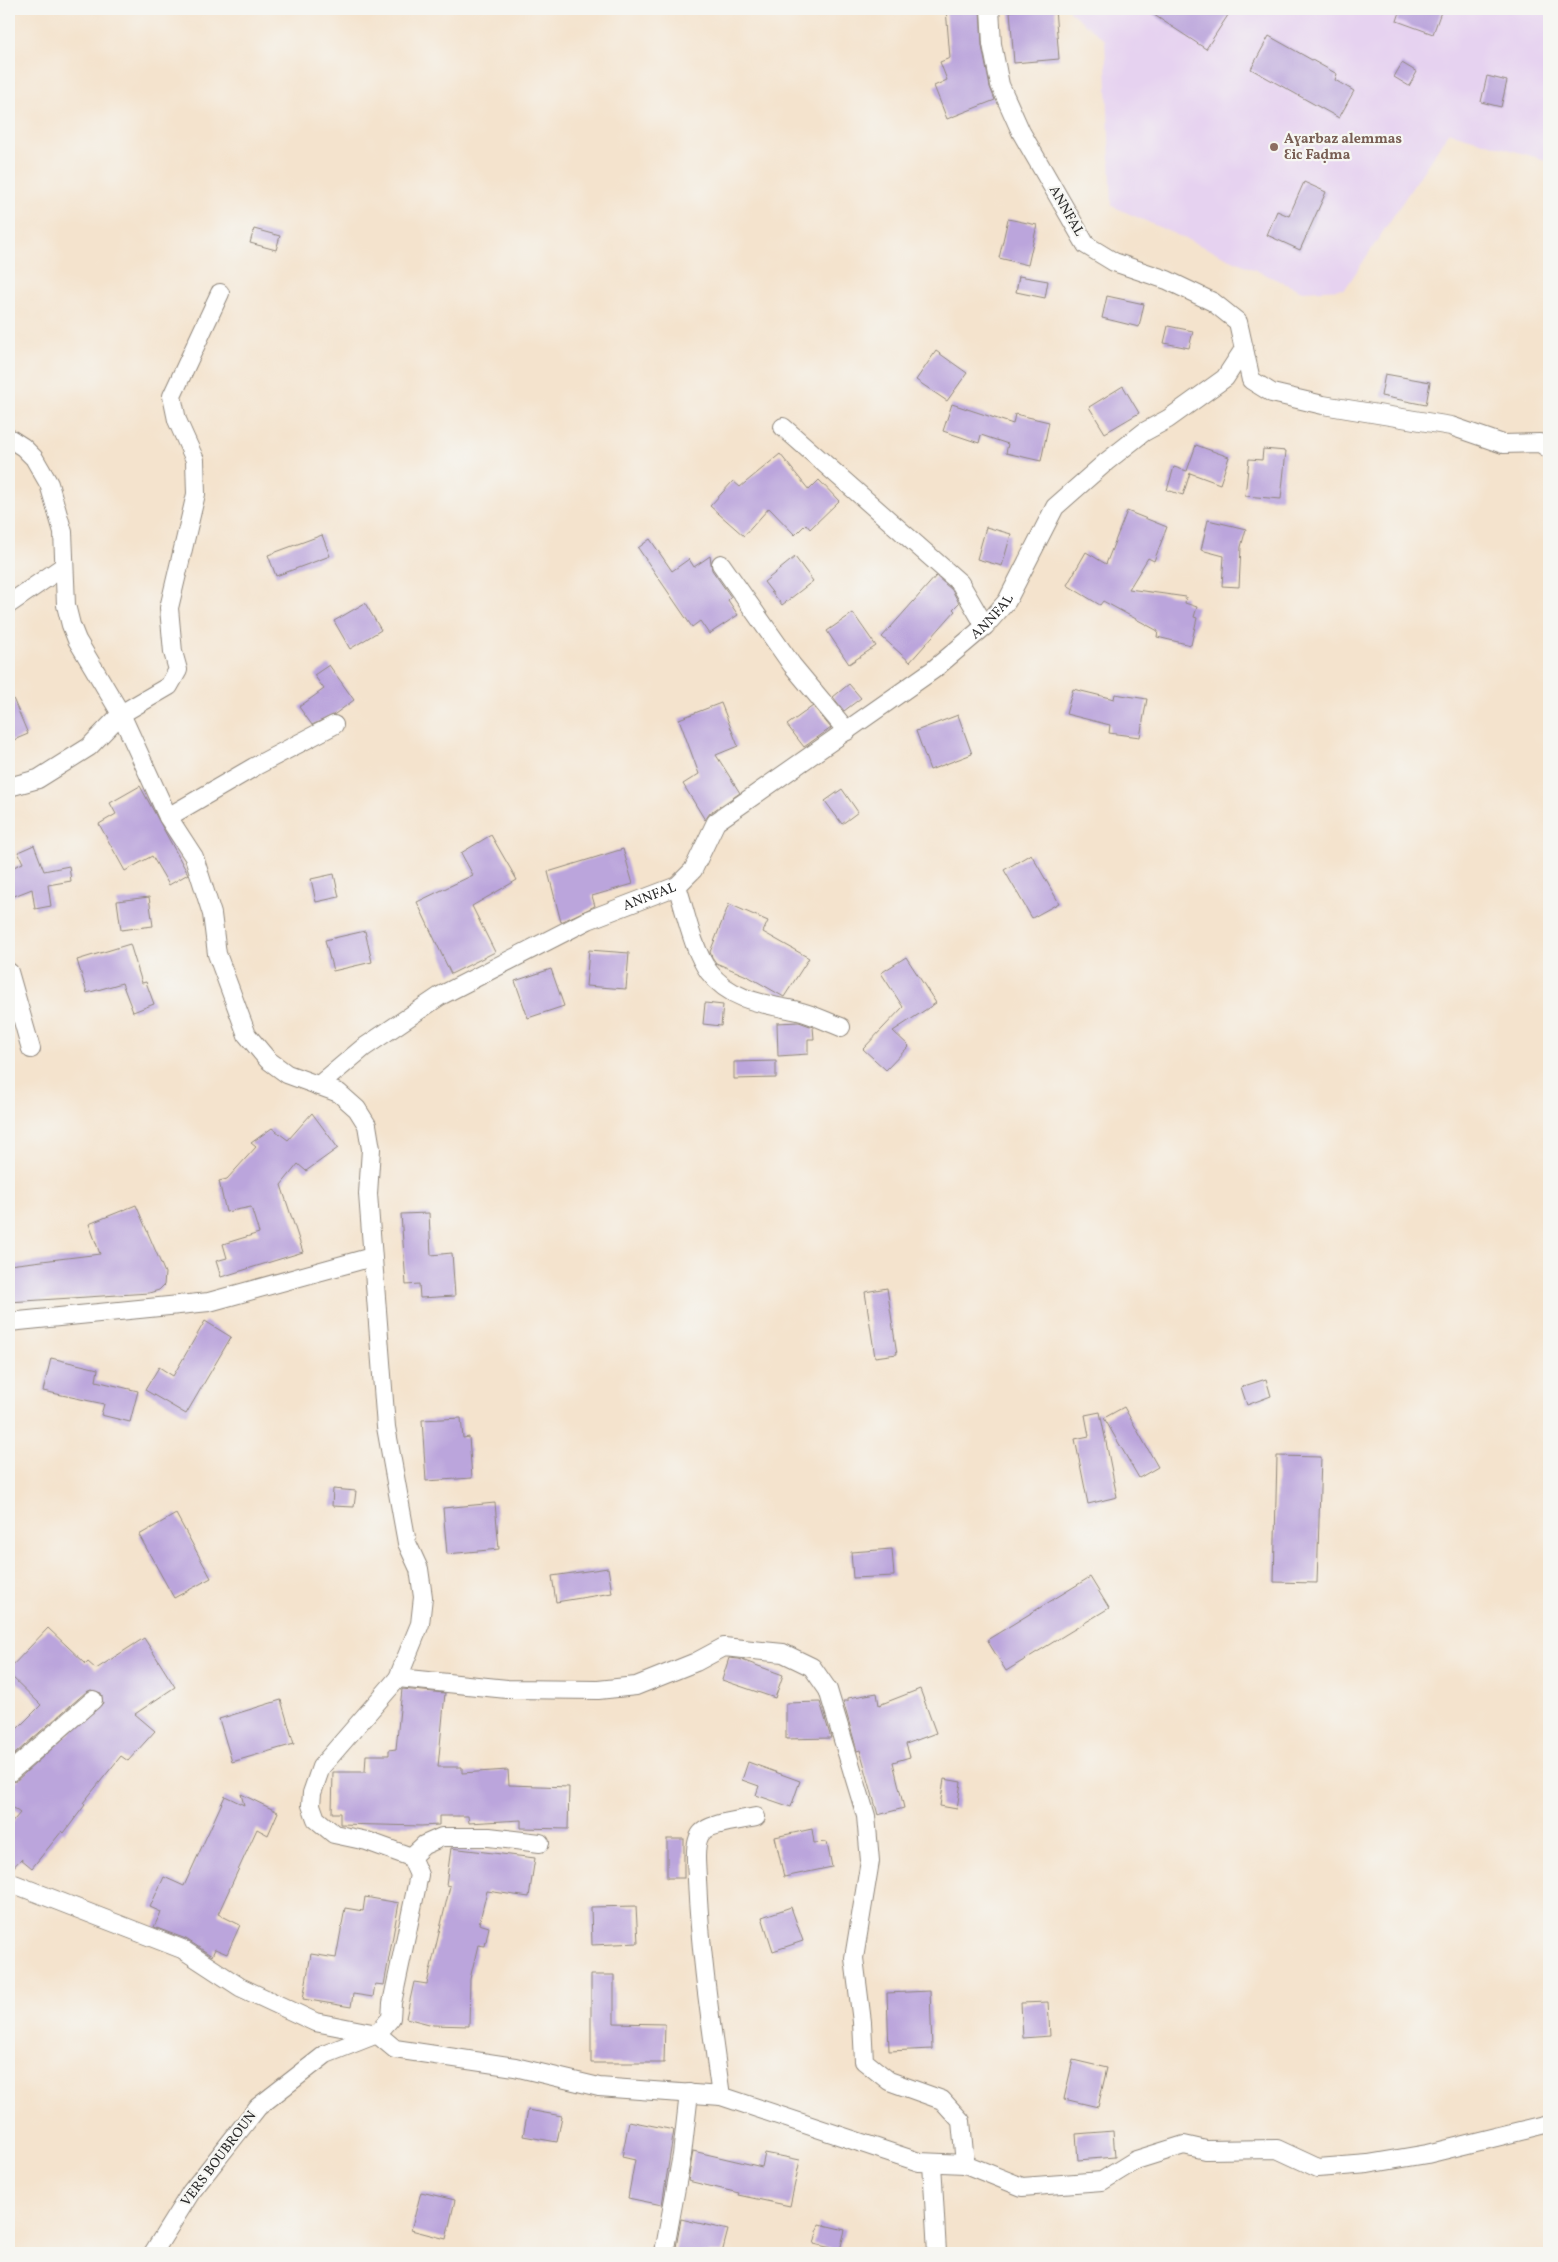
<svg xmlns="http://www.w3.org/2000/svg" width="1558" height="2262" font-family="Vollkorn,serif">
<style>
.built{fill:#e6d2f0}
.building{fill:#bba5dc}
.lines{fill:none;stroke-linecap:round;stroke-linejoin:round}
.minor-casing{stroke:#90877c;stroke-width:20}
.minor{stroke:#fff;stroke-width:18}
.education-dot{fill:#8d6e63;stroke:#f6f6f2;stroke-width:2}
.labels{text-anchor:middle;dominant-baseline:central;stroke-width:4.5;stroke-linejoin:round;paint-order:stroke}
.education-label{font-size:14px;font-weight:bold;fill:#785e54;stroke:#f6f6f2;text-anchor:start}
.street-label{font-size:14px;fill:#2b2b2b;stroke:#f6f6f2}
</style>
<rect width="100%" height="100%" fill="#f6f6f2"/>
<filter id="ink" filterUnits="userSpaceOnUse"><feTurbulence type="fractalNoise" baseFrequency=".02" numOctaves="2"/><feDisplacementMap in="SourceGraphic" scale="10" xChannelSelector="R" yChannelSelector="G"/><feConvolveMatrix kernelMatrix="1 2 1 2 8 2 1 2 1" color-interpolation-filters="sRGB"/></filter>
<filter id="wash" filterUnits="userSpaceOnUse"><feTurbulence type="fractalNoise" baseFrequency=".0096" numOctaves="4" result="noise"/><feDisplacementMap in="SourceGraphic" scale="20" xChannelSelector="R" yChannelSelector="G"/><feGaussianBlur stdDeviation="1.12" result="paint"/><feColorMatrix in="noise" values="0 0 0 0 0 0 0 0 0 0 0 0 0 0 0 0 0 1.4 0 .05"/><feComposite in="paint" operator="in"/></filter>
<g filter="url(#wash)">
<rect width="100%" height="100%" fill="#f4e3cd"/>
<!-- built -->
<path class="built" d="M1069 9H1549V161L1449 132 1345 289 1302 291 1112 206 1105 40 1069 11Z"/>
<g id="blocks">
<!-- building -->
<g class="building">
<path d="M946 9H980L982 46 990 87 995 100 947 119 934 86 947 80 940 62 950 58Z"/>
<path d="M1038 9H1055L1059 59 1014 63 1010 11Z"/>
<path d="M1145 9H1232L1206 49Z"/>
<path d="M1401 9H1442L1433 34 1397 21Z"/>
<path d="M1269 36 1337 74 1335 80 1354 91 1339 118 1251 69Z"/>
<path d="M1402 63 1417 72 1409 86 1394 77Z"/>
<path d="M1487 76 1507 81 1501 107 1481 102Z"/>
<path d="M1304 182 1326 192 1300 250 1267 235 1277 211 1289 216Z"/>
<path d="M1008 219 1037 225 1028 265 999 258Z"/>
<path d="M254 229 280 236 276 250 250 243Z"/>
<path d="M1019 276 1048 281 1045 298 1016 292Z"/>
<path d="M1107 296 1144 304 1139 327 1102 318Z"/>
<path d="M1168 326 1193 331 1189 348 1164 343Z"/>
<path d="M936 351 967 373 947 401 916 380Z"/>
<path d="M1385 374 1430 382 1426 405 1381 396Z"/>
<path d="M1123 386 1139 413 1105 433 1089 407Z"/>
<path d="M952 404 1013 424 1015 414 1049 422 1041 461 1006 453 1008 444 981 435 979 443 943 431Z"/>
<path d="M1196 445 1229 457 1220 484 1190 473 1183 495 1167 490 1174 467 1187 471Z"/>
<path d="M1263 449 1286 451 1281 499 1245 496 1249 459 1262 460Z"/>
<path d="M780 454 809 490 819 480 839 501 810 529 806 524 795 535 769 508 744 536 710 506 733 481 740 487Z"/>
<path d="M1127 511 1167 527 1154 561 1148 558 1129 589 1186 597 1185 603 1197 607 1194 617 1197 618 1191 645 1157 637 1158 631 1103 601 1100 605 1067 585 1086 552 1106 564Z"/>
<path d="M1208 520 1246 529 1241 547 1239 587 1222 586 1224 556 1201 550Z"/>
<path d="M986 527 1011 534 1002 566 977 559Z"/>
<path d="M322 535 330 556 276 576 268 555Z"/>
<path d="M650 539 672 571 689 559 694 567 710 556 712 570 731 597 728 600 738 615 709 634 700 621 692 627 638 548Z"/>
<path d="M795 557 813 581 782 605 764 582Z"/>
<path d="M936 576 952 590 959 603 953 609 955 611 910 662 882 637Z"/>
<path d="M365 603 381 630 350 649 334 621Z"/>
<path d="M853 613 876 646 849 664 827 631Z"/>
<path d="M329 665 354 700 335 714 312 725 299 707 324 689 314 675Z"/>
<path d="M849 684 861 698 844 711 833 697Z"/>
<path d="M9 689 28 734 9 742Z"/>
<path d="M1073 689 1114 699 1115 694 1147 699 1140 737 1109 733 1110 725 1066 714Z"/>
<path d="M721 703 738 746 716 755 740 793 710 813 705 820 683 784 699 774 679 719Z"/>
<path d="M813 706 831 728 804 747 787 725Z"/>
<path d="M958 715 972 754 930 770 916 731Z"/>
<path d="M140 786 188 874 169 885 152 856 125 871 99 824 116 814 110 803Z"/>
<path d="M842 789 858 812 842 824 825 801Z"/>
<path d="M491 835 517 880 472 906 495 952 451 974 417 902 473 875 461 853Z"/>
<path d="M34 845 44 871 69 866 71 881 48 885 51 906 35 909 32 889 9 898V869L23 863 18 852Z"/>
<path d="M623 849 633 884 592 896 595 906 561 922 548 872Z"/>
<path d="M1031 854 1059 903 1032 918 1004 870Z"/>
<path d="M334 874 339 897 316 902 311 879Z"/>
<path d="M149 897 153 926 121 930 117 901Z"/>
<path d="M729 904 768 921 763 932 809 958 784 997 749 977 716 963 712 957 710 952Z"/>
<path d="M365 931 372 962 333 971 325 940Z"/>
<path d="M130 944 142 983 146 982 154 1004 133 1012 122 983 87 993 77 960Z"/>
<path d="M589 950 629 953 626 989 586 986Z"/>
<path d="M906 957 936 1003 893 1031 909 1046 886 1070 863 1049 903 1007 881 973Z"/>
<path d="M551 969 564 1006 528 1018 515 981Z"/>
<path d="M705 1003 723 1005 721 1026 703 1024Z"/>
<path d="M799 1022 813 1027 814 1039H808V1054L778 1056 777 1023Z"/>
<path d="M776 1061V1078L734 1079V1062Z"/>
<path d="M312 1113 338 1148 306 1171 298 1164 281 1185 303 1252 221 1277 216 1261 227 1258 223 1244 259 1233 251 1207 226 1212 219 1181 227 1179 256 1147 251 1143 272 1128 288 1140Z"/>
<path d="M136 1205 165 1273 164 1285 159 1290 149 1293 9 1302V1265L100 1254 89 1224Z"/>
<path d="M429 1213 431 1255 452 1253 455 1296 420 1298 419 1284 406 1285 401 1214Z"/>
<path d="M887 1288 897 1354 875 1357 865 1292Z"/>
<path d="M205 1321 231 1337 186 1414 145 1390 159 1367 173 1376Z"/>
<path d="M51 1358 98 1369 96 1381 138 1391 130 1422 101 1415 104 1404 43 1391Z"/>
<path d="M1266 1379 1271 1396 1247 1405 1241 1387Z"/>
<path d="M1124 1407 1158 1467 1139 1478 1104 1418Z"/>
<path d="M1100 1412 1117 1497 1088 1504 1075 1439 1089 1436 1085 1415Z"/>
<path d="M461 1418 463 1438 469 1437 472 1478 426 1481 422 1420Z"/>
<path d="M1277 1456 1321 1457 1317 1583 1274 1582Z"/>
<path d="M333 1489 356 1491 354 1507 332 1506Z"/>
<path d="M495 1503 499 1549 447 1554 443 1508Z"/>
<path d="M176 1514 211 1578 174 1598 139 1535Z"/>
<path d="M892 1549 894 1576 853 1578 851 1552Z"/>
<path d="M608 1568 612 1593 556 1602 552 1576Z"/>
<path d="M1090 1577 1109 1608 1006 1671 987 1640Z"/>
<path d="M48 1628 86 1664 88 1662 96 1669 144 1638 175 1687 135 1714 155 1731 128 1761 121 1756 83 1803 85 1805 64 1833 62 1831 32 1868 21 1859 9 1872V1826L20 1813 9 1805V1783L16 1781 103 1703 101 1693 91 1690 86 1692 9 1759V1737L41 1705 9 1674V1669Z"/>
<path d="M729 1658 739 1659 783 1675 775 1698 722 1680Z"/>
<path d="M402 1689 445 1693 438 1767H462V1773L508 1770 509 1785 569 1787 568 1829 521 1828V1820L469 1823 468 1816H439V1825L421 1826 340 1824V1813H332L333 1772H365L366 1755H389V1750L396 1749Z"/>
<path d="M920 1689 936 1733 906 1744 910 1757 893 1762 904 1808 878 1815 860 1750 857 1751 843 1701H848V1698L877 1693 879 1705Z"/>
<path d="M281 1700 294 1744 232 1762 219 1719Z"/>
<path d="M820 1702 831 1738 786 1739V1703Z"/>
<path d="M748 1762 800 1781 791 1807 756 1795 759 1786 742 1780Z"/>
<path d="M944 1779 961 1782 957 1809 940 1806Z"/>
<path d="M241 1794 278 1812 268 1835 257 1829 218 1914 240 1925 227 1954 215 1949 212 1956 186 1939 154 1927 161 1912 150 1907 164 1877 184 1886 225 1796 244 1805Z"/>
<path d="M812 1829 814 1843 827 1842 832 1867 784 1877 775 1837Z"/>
<rect x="667" y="1839" width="17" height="39"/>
<path d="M451 1848 535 1858 529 1897 487 1891 479 1924 489 1927 485 1946 478 1945 470 1979 469 2026 433 2025 406 2018 414 1982 427 1984 450 1886 446 1885Z"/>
<path d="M365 1897 399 1903 384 1985 375 1984 373 1997 353 1994 351 2007 303 1999 311 1954 336 1958 345 1908 363 1911Z"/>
<path d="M636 1906 638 1943 592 1945 591 1907Z"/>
<path d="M791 1907 803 1941 773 1951 762 1917Z"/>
<path d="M591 1975H614V2023L665 2024 664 2063H591Z"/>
<path d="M930 1991 932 2049 889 2051 887 1993Z"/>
<path d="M1048 2002 1050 2036 1023 2038 1021 2003Z"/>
<path d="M1073 2060 1107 2068 1098 2107 1064 2099Z"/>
<path d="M528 2110 562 2116 557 2142 523 2136Z"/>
<path d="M629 2121 674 2130 662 2205 628 2198 635 2160 622 2157Z"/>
<path d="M1113 2131 1115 2157 1078 2160 1076 2134Z"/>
<path d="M693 2151 762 2167 765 2153 800 2160 790 2206 738 2195 739 2193 688 2181Z"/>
<path d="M421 2192 455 2200 446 2239 411 2230Z"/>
<path d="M681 2219 728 2230 722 2253H675Z"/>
<path d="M819 2224 845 2230 840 2250 814 2244Z"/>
</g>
</g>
</g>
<g filter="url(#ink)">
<use href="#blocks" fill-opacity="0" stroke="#90877c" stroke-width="1"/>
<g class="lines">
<!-- minor casing -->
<g class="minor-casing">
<g id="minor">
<path d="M1244 349 1251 380 1272 393 1323 405 1451 426 1503 444 1540 443 1549 449"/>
<path d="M783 427 960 583 985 626"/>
<path d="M9 438 23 447 34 458 49 484 63 532 66 605 71 625 77 640 121 714 168 817 194 857 212 914 217 954 247 1035 268 1060 287 1074 339 1093 357 1109 367 1125 371 1149 368 1194 386 1427 407 1543 419 1569 423 1597 420 1624 398 1678 321 1767 312 1793 311 1805 316 1819 334 1834 367 1841 411 1857 419 1875 392 2003 391 2018 377 2034 326 2054 258 2107 191 2192 153 2253"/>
<path d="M721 564 792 665 847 731"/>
<path d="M9 604 64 566"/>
<path d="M9 787 38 779 89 747 121 714 169 686 178 670 173 652 169 608 196 494 195 460 177 420 172 396 220 293"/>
<path d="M168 817 254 767 334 725"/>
<path d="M677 886C686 913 692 948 709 972 731 1001 765 1004 798 1011 812 1014 827 1022 841 1027"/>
<path d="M9 972 31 1049"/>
<path id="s1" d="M318 1086 363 1048 440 996 588 920 677 886 693 870 716 822 933 670 985 626 1007 601 1055 507 1106 462 1144 432 1168 419 1225 378 1244 349 1238 322 1213 302 1167 280 1114 262 1086 245 1021 132 1000 85 992 44 990 9"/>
<path d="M9 1322 209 1302 372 1257"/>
<path d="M398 1678 507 1689 598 1690 636 1686 696 1662 724 1647 783 1653 812 1667 828 1690 866 1816 870 1861 854 1958 862 2022 864 2061 889 2081 942 2100 961 2121 965 2164"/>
<path d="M9 1773 93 1700"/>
<path d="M411 1857 424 1845 442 1837H489L540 1843"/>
<path d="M9 1882 182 1949 240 1987 315 2022 377 2034 395 2049 515 2067 599 2087 721 2096 919 2162 965 2164 1022 2187 1102 2181 1136 2160 1184 2145 1206 2150 1277 2149 1318 2168 1368 2164 1427 2154 1549 2124"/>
<path d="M721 2096C711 2024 700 1952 697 1880 697 1867 693 1847 700 1835 706 1823 743 1820 756 1817"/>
<path d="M932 2163 937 2253"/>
<path d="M664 2253 682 2155 689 2093"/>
</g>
</g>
<!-- minor -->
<use href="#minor" class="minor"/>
</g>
</g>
<!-- markers -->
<circle class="education-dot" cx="1274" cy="147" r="5"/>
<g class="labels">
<!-- education labels -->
<g class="education-label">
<text x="1284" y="139">Aɣarbaz alemmas<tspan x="1284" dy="16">Ɛic Faḍma</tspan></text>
</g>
<!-- street labels -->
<g class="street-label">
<text transform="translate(1066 211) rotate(60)">ANNFAL</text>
<text stroke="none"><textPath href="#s1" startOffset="834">ANNFAL</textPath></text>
<text stroke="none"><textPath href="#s1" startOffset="384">ANNFAL</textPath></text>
<text transform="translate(219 2159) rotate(-53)">VERS BOUBROUN</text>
</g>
</g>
<!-- margin -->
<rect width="1558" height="2262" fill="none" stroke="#f6f6f2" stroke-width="30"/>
</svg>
